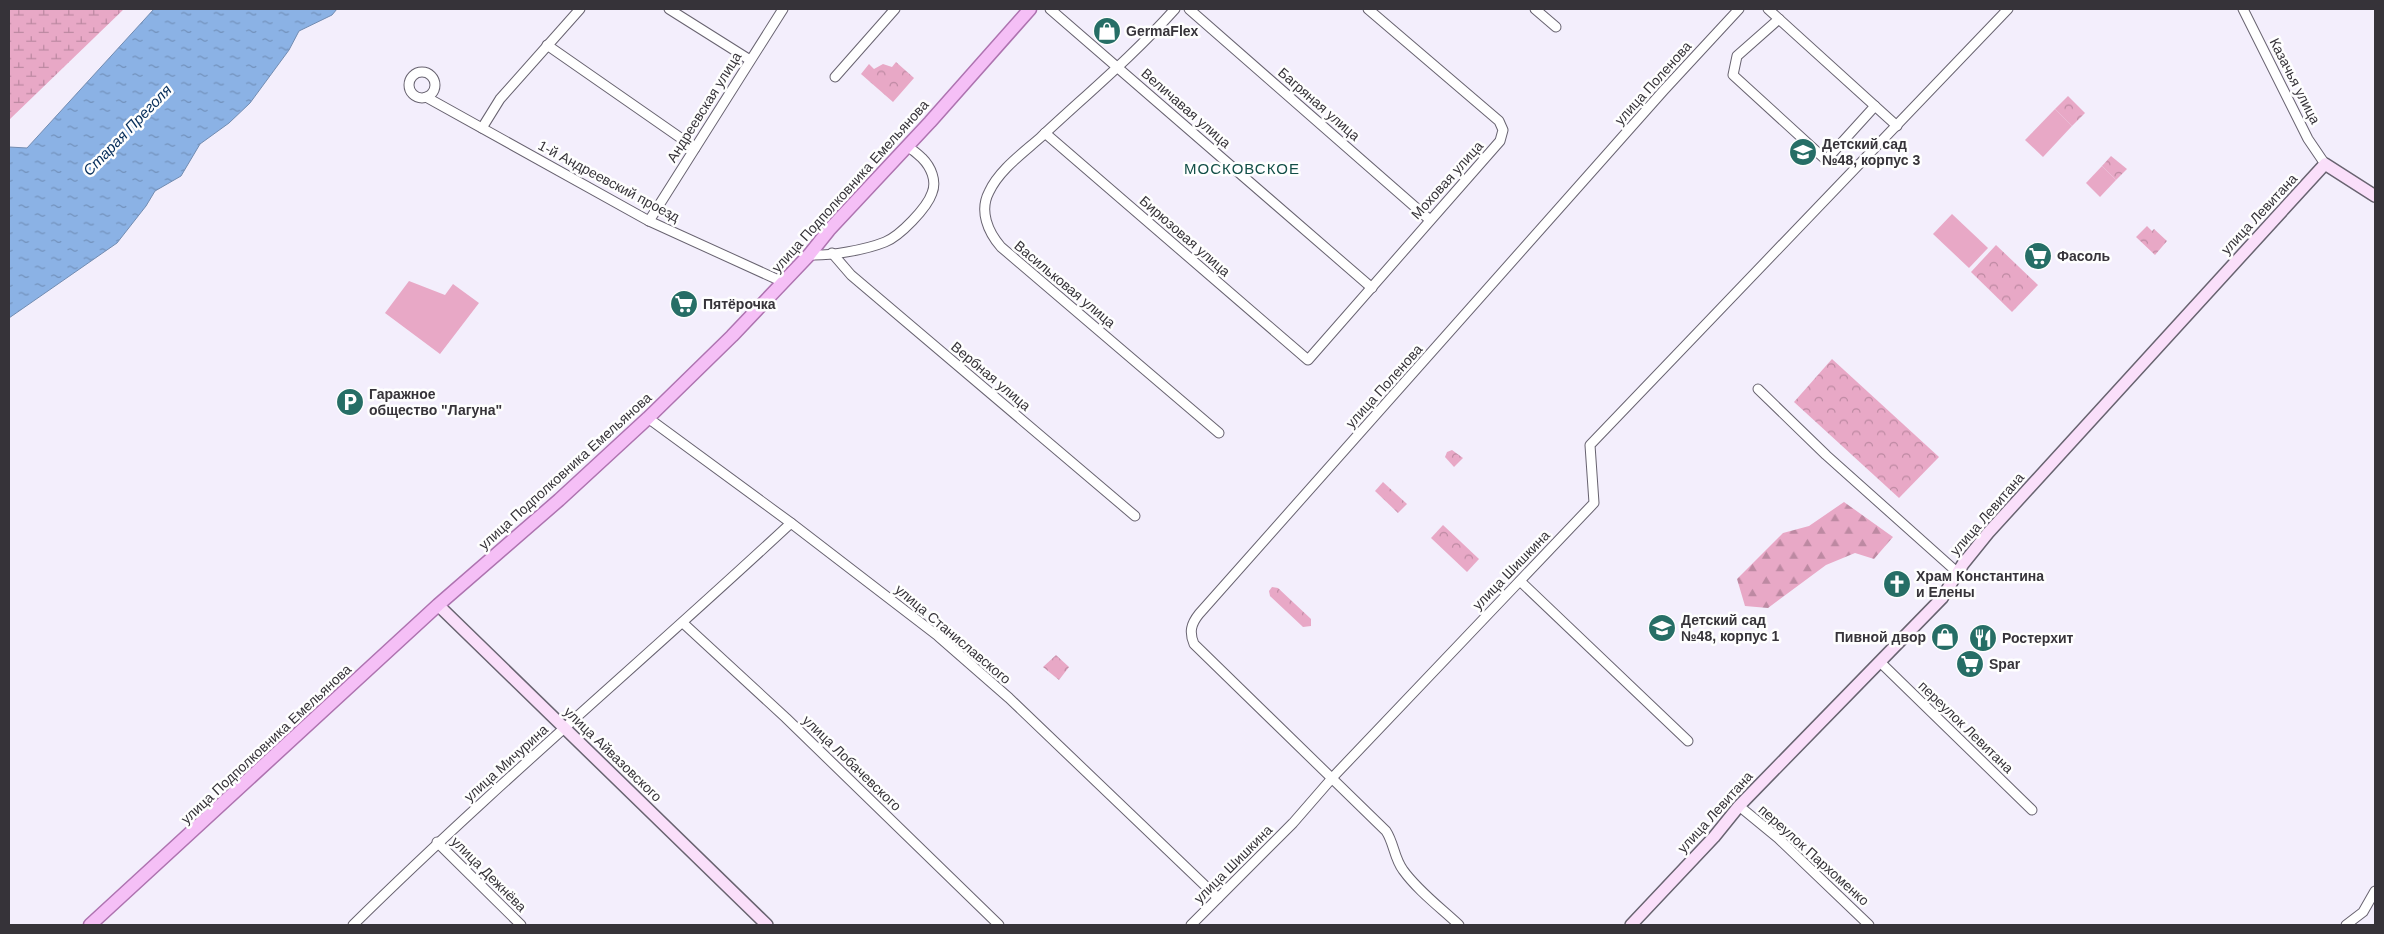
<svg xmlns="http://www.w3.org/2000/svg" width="2384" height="934" font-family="Helvetica,sans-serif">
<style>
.forest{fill:url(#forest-firs)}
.wetland{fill:url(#wetland-marsh)}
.park{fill:url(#park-crowns)}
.pitch{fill:#e8a8c6}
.water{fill:url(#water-ripples);stroke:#728cb1}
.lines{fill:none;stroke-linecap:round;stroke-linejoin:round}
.street-casing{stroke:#686370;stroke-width:11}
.secondary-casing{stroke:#686370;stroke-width:14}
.primary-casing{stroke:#ae73b0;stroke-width:15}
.street{stroke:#fff;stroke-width:9}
.secondary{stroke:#fadffa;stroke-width:11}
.primary{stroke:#f5bff6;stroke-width:12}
.labels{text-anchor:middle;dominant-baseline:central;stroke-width:5;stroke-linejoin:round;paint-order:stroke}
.poi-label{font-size:14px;font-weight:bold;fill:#363339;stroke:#fefefe;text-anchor:start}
.street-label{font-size:14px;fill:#363339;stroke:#fefefe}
.water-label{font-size:15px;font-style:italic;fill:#052d5a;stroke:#fefefe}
.neighbourhood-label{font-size:15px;letter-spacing:1px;fill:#124e47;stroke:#fefefe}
</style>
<defs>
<pattern id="forest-firs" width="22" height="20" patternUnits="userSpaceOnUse" patternTransform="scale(1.25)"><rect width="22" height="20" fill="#e8a8c6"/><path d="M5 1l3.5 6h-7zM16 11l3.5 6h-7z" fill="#bd89a2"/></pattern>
<pattern id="wetland-marsh" width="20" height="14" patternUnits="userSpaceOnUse" patternTransform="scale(1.25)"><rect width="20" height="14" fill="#e8a8c6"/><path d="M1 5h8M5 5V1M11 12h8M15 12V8" fill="none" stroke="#bd89a2"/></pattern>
<pattern id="park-crowns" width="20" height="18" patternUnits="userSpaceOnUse" patternTransform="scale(1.25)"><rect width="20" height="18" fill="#e8a8c6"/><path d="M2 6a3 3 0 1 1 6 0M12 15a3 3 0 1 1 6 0" fill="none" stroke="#bd89a2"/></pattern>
<pattern id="water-ripples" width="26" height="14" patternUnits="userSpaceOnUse" patternTransform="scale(1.25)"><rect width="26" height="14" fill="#8bb2e5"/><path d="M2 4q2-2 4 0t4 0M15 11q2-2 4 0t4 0" fill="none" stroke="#7291bb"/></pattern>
</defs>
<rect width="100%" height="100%" fill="#f3eefc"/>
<!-- forest -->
<path class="forest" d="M1844 502 1893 537 1874 559 1855 553 1826 565 1768 608 1745 606 1737 579 1783 533 1809 526Z"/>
<!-- wetland -->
<path class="wetland" d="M9 9H124L9 120Z"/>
<!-- park -->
<g class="park">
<path d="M896 62 914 78 893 102 861 74 869 64 874 69 883 64 892 67Z"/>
<path d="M2068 96 2085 113 2072 126 2055 109Z"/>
<path d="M2111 156 2127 169 2116 180 2102 166Z"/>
<path d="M2147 226 2152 231 2154 229 2167 241 2155 255 2136 237Z"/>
<path d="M1996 245 2038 285 2012 312 1971 272Z"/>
<path d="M1832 359 1939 457 1899 498 1794 402Z"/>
<path d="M1452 450 1463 458 1454 467 1445 457 1447 452Z"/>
<path d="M1383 482 1407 504 1398 513 1375 491Z"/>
<path d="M1443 525 1479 559 1467 572 1431 538Z"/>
<path d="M1272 587 1278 588 1311 619V626L1303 627 1270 596 1269 591Z"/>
<path d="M1056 655 1069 667 1059 680 1043 667Z"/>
</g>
<!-- pitch -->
<g class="pitch">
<path d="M2055 109 2072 126 2043 157 2025 140Z"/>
<path d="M2102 166 2116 180 2100 197 2086 183Z"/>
<path d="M1952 214 1988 248 1969 268 1933 234Z"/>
<path d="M409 281 445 295 453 284 479 303 440 354 385 313Z"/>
</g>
<!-- water -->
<path class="water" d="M154 9H337L332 15 299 31 289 50 250 103 229 123 200 144 181 176 155 191 146 206 117 243 9 318V147L27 148Z"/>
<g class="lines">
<!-- street casing -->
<g class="street-casing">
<g id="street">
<path d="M669 9 750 60"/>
<path d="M1050 9 1372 288"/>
<path d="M1175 9C1134 55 1086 95 1041 137 1023 153 999 170 989 192 979 211 988 232 1001 247L1219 433"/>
<path d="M1189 9 1430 220"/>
<path d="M1535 9 1556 27"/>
<path d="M1768 9 1897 126"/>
<path d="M2243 9 2308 139 2325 164"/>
<path d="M1779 19 1737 56 1733 75 1826 160 1875 106"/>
<path d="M547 45 695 148"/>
<circle cx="422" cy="85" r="13"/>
<path d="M835 77 895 9"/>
<path d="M426 97 649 221 783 282"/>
<path d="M482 128 500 99 580 9"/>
<path d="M1045 133 1308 360 1500 141 1503 130 1499 121 1368 9"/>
<path d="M649 221 783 9"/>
<path d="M832 253 851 275 1135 516"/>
<path d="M809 255C830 256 865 250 885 242 900 236 927 208 932 193 937 181 931 167 922 158 917 154 913 149 907 147"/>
<path d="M1758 389 1826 455 1958 573"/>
<path d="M648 418 791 523 938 636 1009 698 1218 898"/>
<path d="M1520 581 1688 741"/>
<path d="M683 623 786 718 999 925"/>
<path d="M1880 662 2032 810"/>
<path d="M1739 806 1778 838 1869 925"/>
<path d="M437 842 521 925"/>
<path d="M353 925C494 786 646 658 791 523"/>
<path d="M1191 925 1293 823 1333 777 1594 503 1590 445 2008 9"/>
<path d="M1459 925C1441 908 1418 891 1403 870 1394 858 1394 843 1386 831L1194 644C1189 632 1191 624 1199 614L1664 90 1739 9"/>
<path d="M2346 925 2363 912 2375 891"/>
</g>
</g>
<!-- secondary casing -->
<g class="secondary-casing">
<g id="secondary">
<path d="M438 605 767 925"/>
<path d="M1631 925 1714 837 1739 806 1942 598 1963 564 1988 533 2325 164 2375 196"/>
</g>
</g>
<!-- primary casing -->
<g class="primary-casing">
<path id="primary" d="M90 925 438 605 559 500 648 418 732 336 809 255 829 230 930 122 1030 9"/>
</g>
<!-- street -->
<use href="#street" class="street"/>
<!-- secondary -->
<use href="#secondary" class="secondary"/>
<!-- primary -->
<use href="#primary" class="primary"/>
</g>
<!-- icons -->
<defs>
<g id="shop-disc" transform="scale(1.4375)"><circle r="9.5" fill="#266e66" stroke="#fefefe"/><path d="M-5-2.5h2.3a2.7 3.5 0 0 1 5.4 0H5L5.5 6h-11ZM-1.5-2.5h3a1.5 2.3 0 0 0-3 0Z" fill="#fff"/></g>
<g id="school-disc" transform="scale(1.4375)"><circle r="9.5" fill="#266e66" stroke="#fefefe"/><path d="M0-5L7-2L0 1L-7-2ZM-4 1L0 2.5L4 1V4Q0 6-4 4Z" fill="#fff"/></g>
<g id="supermarket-disc" transform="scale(1.4375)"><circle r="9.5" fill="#266e66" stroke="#fefefe"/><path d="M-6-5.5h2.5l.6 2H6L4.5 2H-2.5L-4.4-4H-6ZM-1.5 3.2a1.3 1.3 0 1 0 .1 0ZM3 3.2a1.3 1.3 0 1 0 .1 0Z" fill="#fff"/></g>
<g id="parking-disc" transform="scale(1.4375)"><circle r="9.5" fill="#266e66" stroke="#fefefe"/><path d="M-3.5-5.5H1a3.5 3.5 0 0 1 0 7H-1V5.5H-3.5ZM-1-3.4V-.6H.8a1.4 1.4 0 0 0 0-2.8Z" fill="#fff"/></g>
<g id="church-disc" transform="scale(1.4375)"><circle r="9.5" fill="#266e66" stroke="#fefefe"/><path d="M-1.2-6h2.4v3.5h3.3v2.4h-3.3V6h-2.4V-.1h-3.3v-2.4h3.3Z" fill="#fff"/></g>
<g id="restaurant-disc" transform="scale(1.4375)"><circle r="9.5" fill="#266e66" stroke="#fefefe"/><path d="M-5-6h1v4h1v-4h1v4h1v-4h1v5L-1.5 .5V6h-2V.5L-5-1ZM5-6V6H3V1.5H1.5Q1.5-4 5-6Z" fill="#fff"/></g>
</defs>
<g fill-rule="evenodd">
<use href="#shop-disc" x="1107" y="31"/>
<use href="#school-disc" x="1803" y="152"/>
<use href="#supermarket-disc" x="2038" y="256"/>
<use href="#supermarket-disc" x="684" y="304"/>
<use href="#parking-disc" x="350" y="402"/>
<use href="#church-disc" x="1897" y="584"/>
<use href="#school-disc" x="1662" y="628"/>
<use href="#shop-disc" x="1945" y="637"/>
<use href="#restaurant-disc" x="1983" y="638"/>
<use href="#supermarket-disc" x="1970" y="664"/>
</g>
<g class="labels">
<!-- poi labels -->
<g class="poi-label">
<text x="1126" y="31">GermaFlex</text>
<text x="1822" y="144">Детский сад<tspan x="1822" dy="16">№48, корпус 3</tspan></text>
<text x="2057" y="256">Фасоль</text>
<text x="703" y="304">Пятёрочка</text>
<text x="369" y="394">Гаражное<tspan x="369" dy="16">общество "Лагуна"</tspan></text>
<text x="1916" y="576">Храм Константина<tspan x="1916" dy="16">и Елены</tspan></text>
<text x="1681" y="620">Детский сад<tspan x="1681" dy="16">№48, корпус 1</tspan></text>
<text x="1926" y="637" text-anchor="end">Пивной двор</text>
<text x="2002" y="638">Ростерхит</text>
<text x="1989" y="664">Spar</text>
</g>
<!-- street labels -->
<g class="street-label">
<text transform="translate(2295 81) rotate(63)">Казачья улица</text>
<text transform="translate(1653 83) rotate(-48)">улица Поленова</text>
<text transform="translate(1319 104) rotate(41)">Багряная улица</text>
<text transform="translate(704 107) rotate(-58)">Андреевская улица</text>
<text transform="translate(1186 108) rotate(41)">Величавая улица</text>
<text transform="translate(1447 180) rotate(-48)">Моховая улица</text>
<text transform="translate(609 181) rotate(28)">1-й Андреевский проезд</text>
<text transform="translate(850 186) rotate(-48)">улица Подполковника Емельянова</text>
<text transform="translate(2259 214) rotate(-47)">улица Левитана</text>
<text transform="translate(1185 236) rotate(41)">Бирюзовая улица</text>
<text transform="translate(1065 284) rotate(40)">Васильковая улица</text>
<text transform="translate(991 376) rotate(40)">Вербная улица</text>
<text transform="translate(1384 386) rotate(-48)">улица Поленова</text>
<text transform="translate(565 471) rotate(-42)">улица Подполковника Емельянова</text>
<text transform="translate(1987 514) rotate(-49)">улица Левитана</text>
<text transform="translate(1511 570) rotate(-46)">улица Шишкина</text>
<text transform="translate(953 634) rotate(40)">улица Станиславского</text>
<text transform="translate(1966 727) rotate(44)">переулок Левитана</text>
<text transform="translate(266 744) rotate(-43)">улица Подполковника Емельянова</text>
<text transform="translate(613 754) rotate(44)">улица Айвазовского</text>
<text transform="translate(506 763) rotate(-42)">улица Мичурина</text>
<text transform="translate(852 763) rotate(44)">улица Лобачевского</text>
<text transform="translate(1715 812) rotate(-48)">улица Левитана</text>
<text transform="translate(1814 855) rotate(42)">переулок Пархоменко</text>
<text transform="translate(1233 864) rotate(-45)">улица Шишкина</text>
<text transform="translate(489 874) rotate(45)">улица Дежнёва</text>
</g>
<!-- water labels -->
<g class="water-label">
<text transform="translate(127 130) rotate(-46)">Старая Преголя</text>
</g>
<!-- neighbourhood labels -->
<g class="neighbourhood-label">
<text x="1242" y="168">МОСКОВСКОЕ</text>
</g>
</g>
<!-- border -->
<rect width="2384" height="934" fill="none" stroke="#363339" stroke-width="20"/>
</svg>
